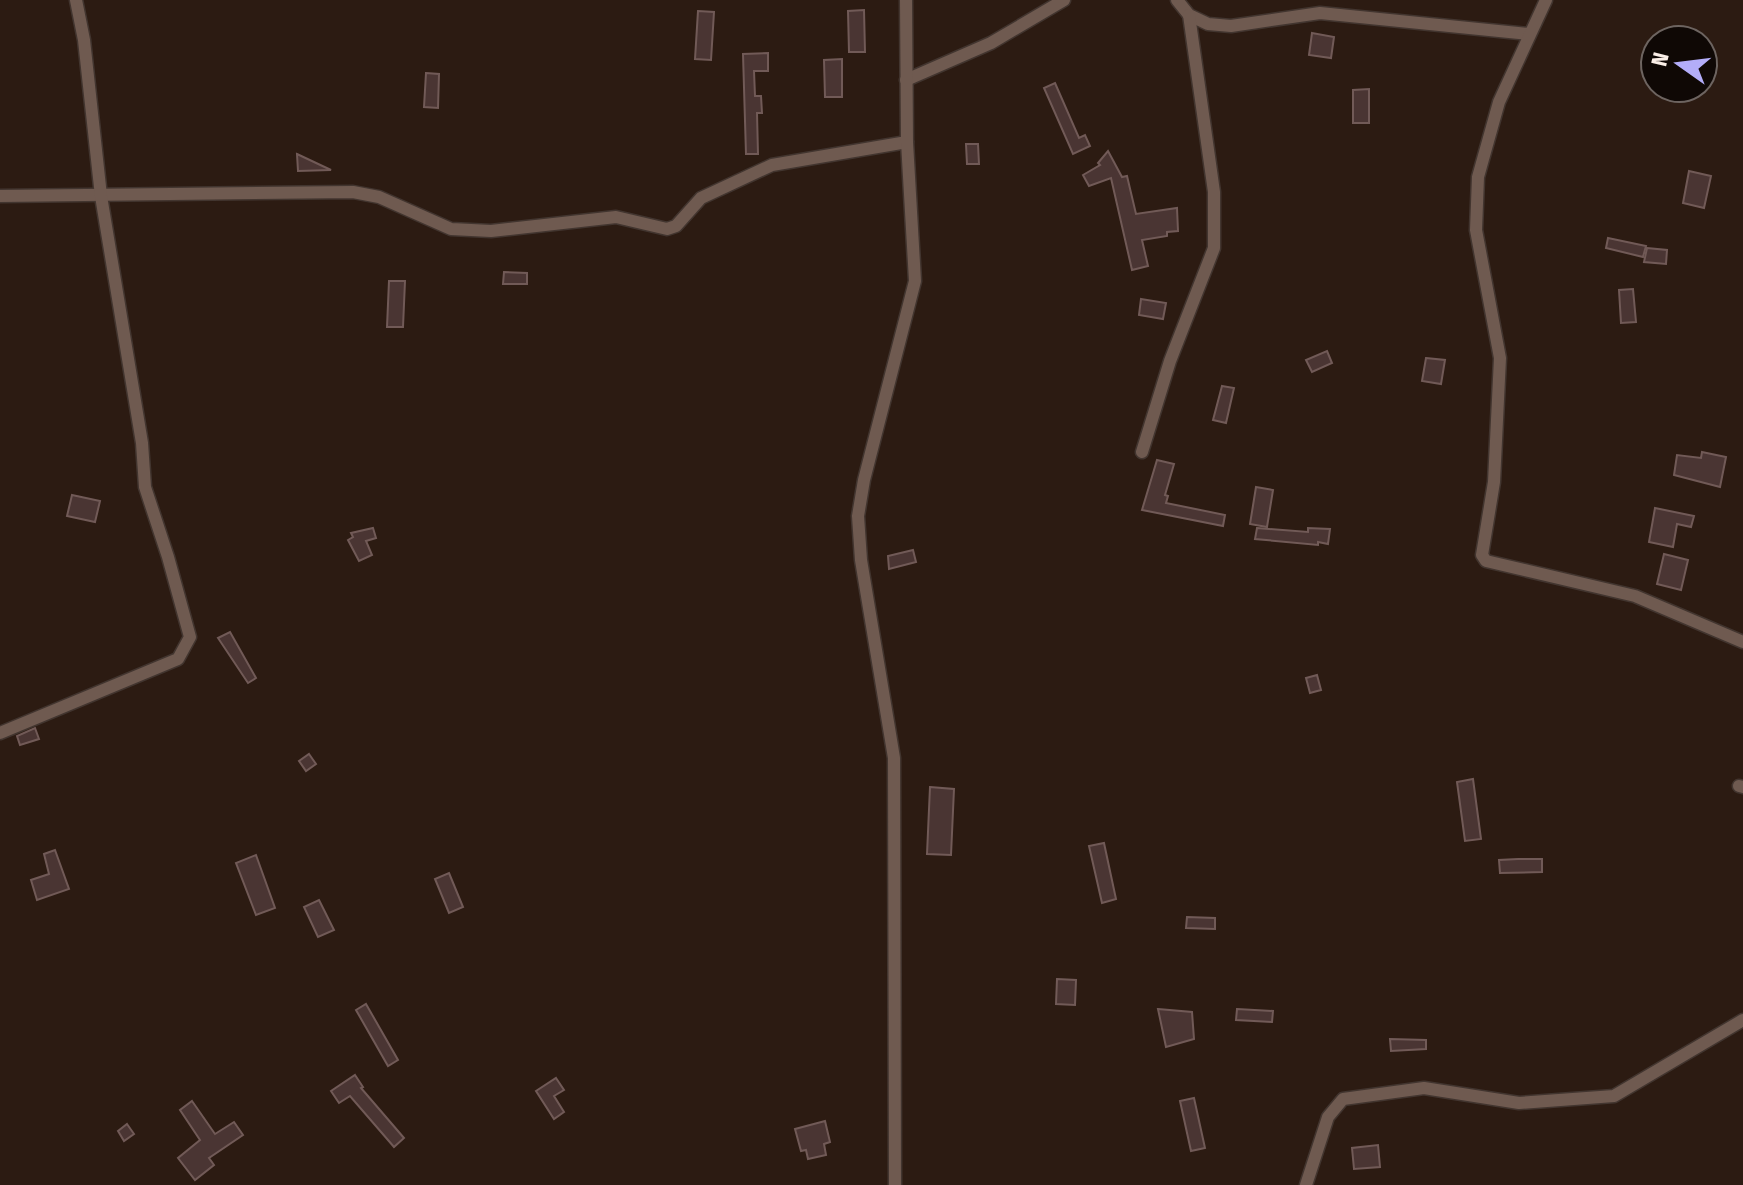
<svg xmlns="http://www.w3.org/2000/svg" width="1743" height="1185" font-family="'Fira Sans Condensed',sans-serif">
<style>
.building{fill:#4a3533;stroke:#715a57;stroke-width:2}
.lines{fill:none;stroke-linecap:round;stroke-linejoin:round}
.minor-casing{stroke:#42352f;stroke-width:15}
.minor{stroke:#6f5a50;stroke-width:12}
</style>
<rect width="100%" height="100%" fill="#2c1b12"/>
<!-- building -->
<g class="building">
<path d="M864 10 865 52H849L848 11Z"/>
<path d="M698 11 714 12 711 60 695 59Z"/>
<path d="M1312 33 1334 37 1331 58 1309 55Z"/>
<path d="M768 53V71H754L755 96H761L762 113H757L758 154H746L743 54Z"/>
<path d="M842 59V97H825L824 60Z"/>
<path d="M426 73 439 74 438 108 424 107Z"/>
<path d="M1055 83 1079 138 1085 135 1090 146 1073 154 1044 88Z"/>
<path d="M1369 89V123H1353V90Z"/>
<path d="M966 144H978L979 164H967Z"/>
<path d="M1108 151 1122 177 1127 176 1136 214 1177 208 1178 231 1167 232V236L1142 240 1148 266 1132 270 1111 178 1089 186 1083 175 1100 165 1098 163Z"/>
<path d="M297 154 331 170 298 171Z"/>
<path d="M1689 171 1711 176 1704 208 1683 203Z"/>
<path d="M1608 238 1646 246 1643 257 1606 248Z"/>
<path d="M1647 248 1667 250 1666 264 1644 262Z"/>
<path d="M504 272 527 273V284H503Z"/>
<path d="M389 281H405L403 327H387Z"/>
<path d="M1633 289 1636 322 1621 323 1619 290Z"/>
<path d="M1141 299 1166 303 1163 319 1139 315Z"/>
<path d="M1327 351 1332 363 1312 372 1306 360Z"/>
<path d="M1426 358 1445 360 1441 384 1422 381Z"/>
<path d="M1222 386 1234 388 1226 423 1213 420Z"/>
<path d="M1702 452 1726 457 1720 487 1674 475 1677 455 1701 458Z"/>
<path d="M1157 460 1174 464 1165 495 1168 496 1166 503 1225 515 1223 526 1142 510Z"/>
<path d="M1256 487 1273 490 1267 527 1250 524Z"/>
<path d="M72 495 100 501 95 522 67 516Z"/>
<path d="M1655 508 1694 516 1691 527 1677 524 1673 547 1649 542Z"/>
<path d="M373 528 376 538 366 541 372 555 359 561 348 540 353 537 351 533Z"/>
<path d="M1257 528 1308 532V528L1330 529 1328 544 1318 542V545L1255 539Z"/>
<path d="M913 550 916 562 889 569 888 556Z"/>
<path d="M1664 554 1688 560 1681 590 1657 584Z"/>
<path d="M230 632 256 678 248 683 218 638Z"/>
<path d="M1317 675 1321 690 1310 693 1306 678Z"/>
<path d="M35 728 39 739 20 745 17 736Z"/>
<path d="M309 754 316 764 306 771 299 761Z"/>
<path d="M1473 779 1481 839 1465 841 1457 782Z"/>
<path d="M930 787 954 789 951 855 927 854Z"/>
<path d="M1104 843 1116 899 1102 903 1089 846Z"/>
<path d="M55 850 69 889 37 900 31 880 49 874 44 854Z"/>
<path d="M256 855 275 908 256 915 236 863Z"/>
<path d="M1518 859H1542V872L1500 873 1499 860Z"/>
<path d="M449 873 463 907 449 913 435 879Z"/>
<path d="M319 900 334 930 318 937 304 907Z"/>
<path d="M1187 917 1215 918V929L1186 928Z"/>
<path d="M1057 979 1076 980 1075 1005 1056 1004Z"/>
<path d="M366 1004 398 1060 388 1066 356 1010Z"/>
<path d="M1158 1009 1192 1012 1194 1039 1166 1047Z"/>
<path d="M1237 1009 1273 1011 1272 1022 1236 1020Z"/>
<path d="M1390 1039 1426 1040V1049L1391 1051Z"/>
<path d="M355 1075 363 1087 361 1088 404 1138 394 1147 350 1096 339 1103 331 1091Z"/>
<path d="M556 1078 564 1090 554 1096 564 1112 554 1119 536 1091Z"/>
<path d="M1194 1098 1205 1148 1191 1151 1180 1101Z"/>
<path d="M192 1101 215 1134 234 1122 243 1135 209 1158 214 1165 195 1180 178 1158 200 1140 180 1110Z"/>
<path d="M825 1121 830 1142 824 1144 826 1155 808 1159 806 1150 801 1151 795 1129Z"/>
<path d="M127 1124 134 1134 124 1141 118 1131Z"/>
<path d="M1378 1145 1380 1167 1354 1169 1352 1148Z"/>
</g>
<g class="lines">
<!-- minor casing -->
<g class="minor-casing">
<g id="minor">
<path d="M1177 0 1189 15 1208 24 1231 26 1320 13 1529 34"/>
<path d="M1546 0 1499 102 1478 177 1476 230 1500 358 1494 482 1482 555 1486 561 1635 596 1743 642"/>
<path d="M906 80 991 43 1064 0"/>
<path d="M0 196 353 192 379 197 451 229 491 231 616 217 667 229 676 226 701 198 772 165 907 142"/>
<path d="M1142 452 1170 361 1214 248V192L1189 15"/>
<path d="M0 733 178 659 190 637 168 557 145 487 142 443 101 196 84 40 76 0"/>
<path d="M1739 786 1743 787"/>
<path d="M895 1185 894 758 861 560 858 516 864 480 915 281 907 142 906 0"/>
<path d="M1306 1185 1328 1117 1343 1099 1424 1088 1519 1103 1614 1096 1743 1020"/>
</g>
</g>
<!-- minor -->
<use href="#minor" class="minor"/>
</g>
<!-- north arrow -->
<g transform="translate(1679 64) rotate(284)"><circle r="38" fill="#0f0805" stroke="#6d6460" stroke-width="2"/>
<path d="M0-6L14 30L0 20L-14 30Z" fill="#b3adf9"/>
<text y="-12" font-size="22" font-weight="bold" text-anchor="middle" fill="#fbefe8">N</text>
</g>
</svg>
